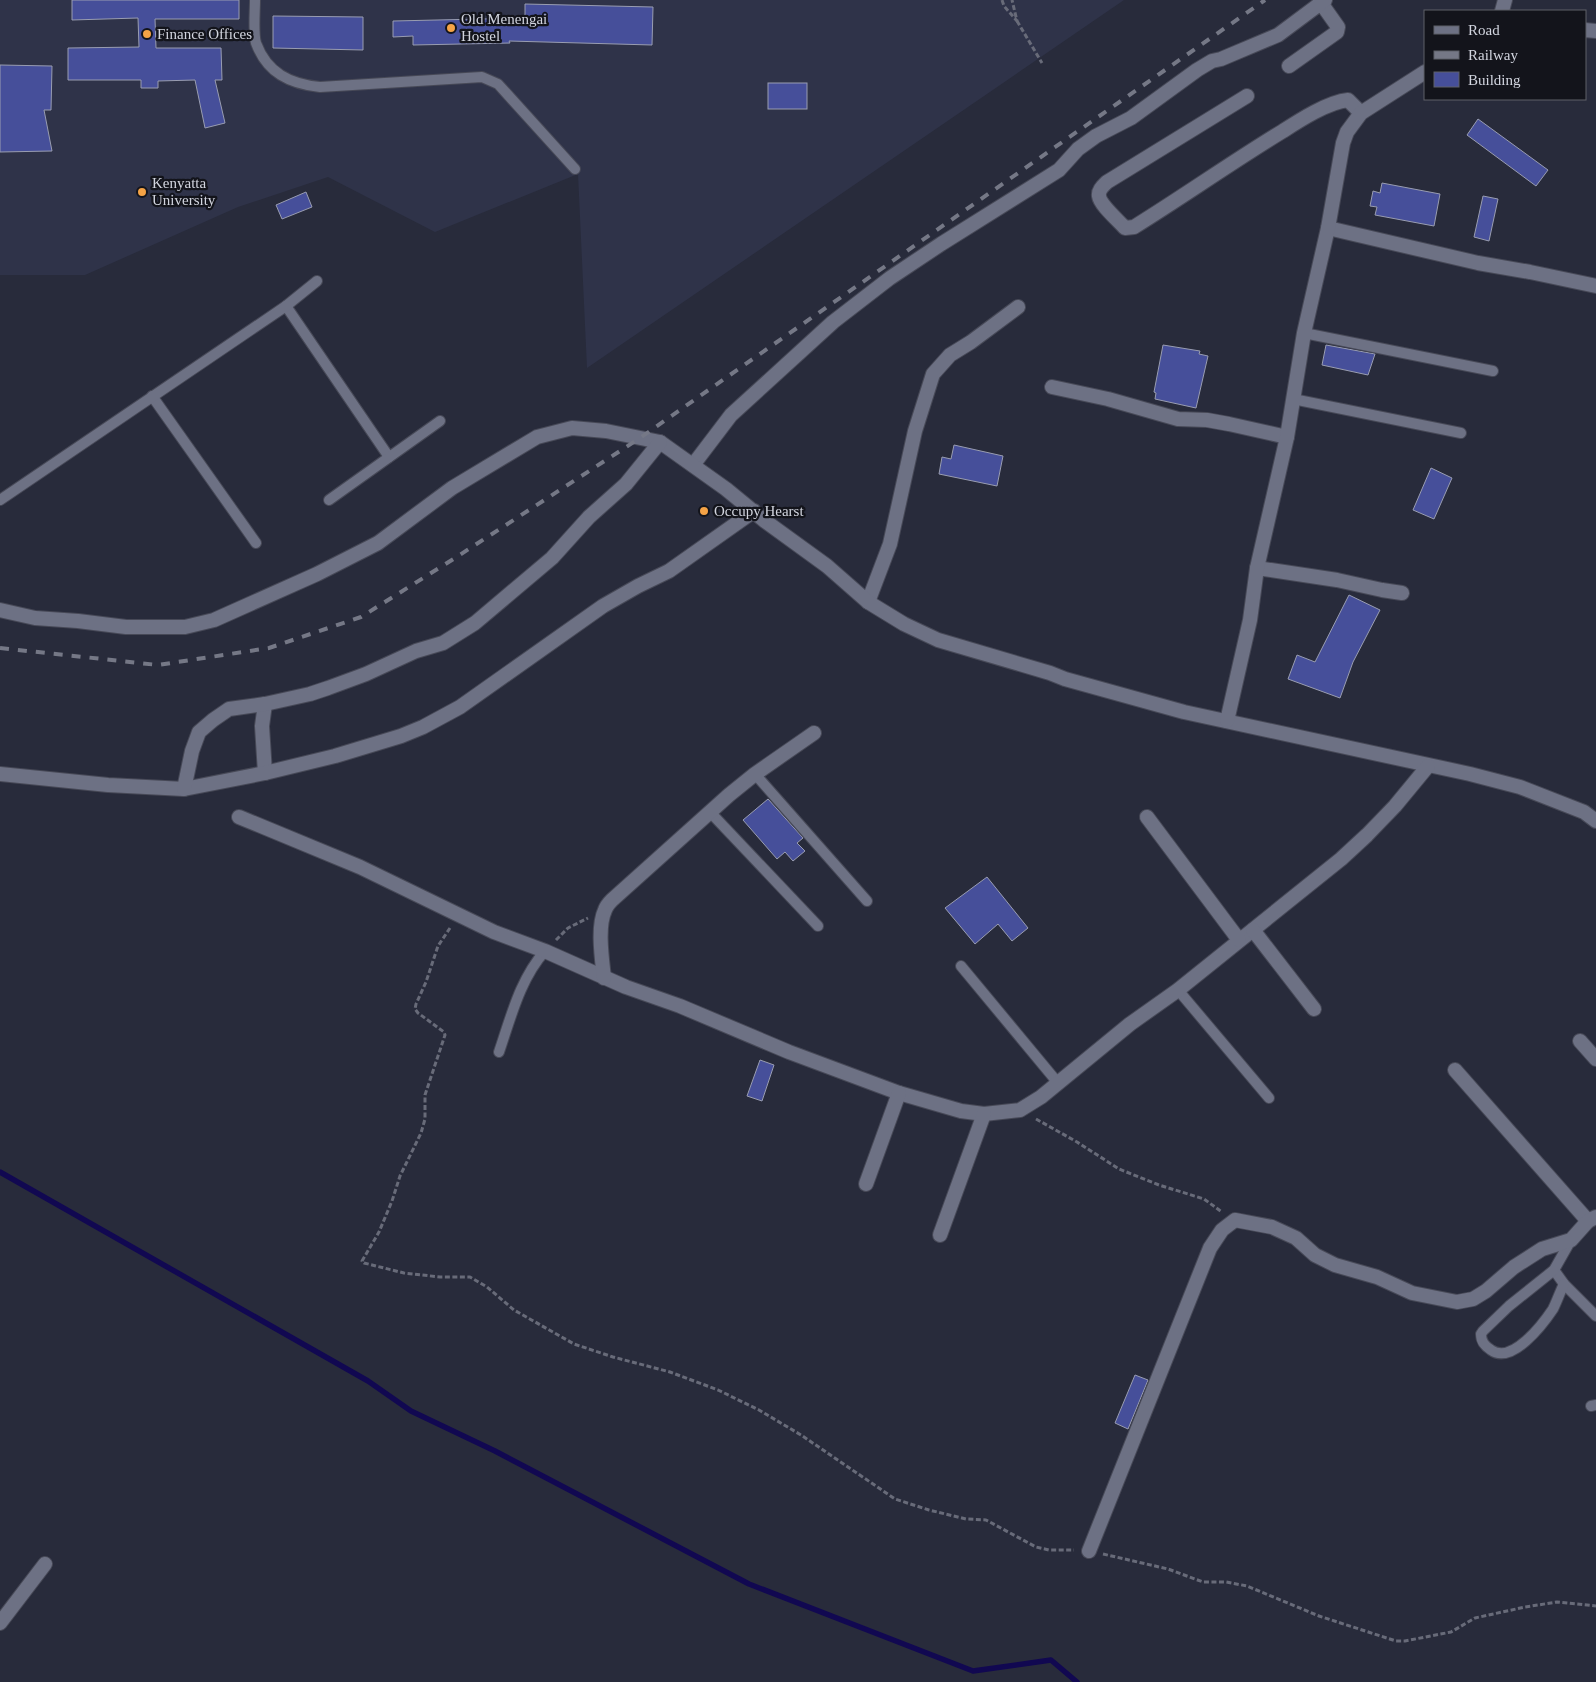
<svg xmlns="http://www.w3.org/2000/svg" width="1596" height="1682" font-family="Georgia,serif">
<style>
.built{fill:#2f3349}
.lines{fill:none;stroke-linecap:round;stroke-linejoin:round}
.stream{stroke:#110851;stroke-width:5.5}
.building{fill:#464f9a;stroke:#999db1}
.service-casing{stroke:#474957;stroke-width:12}
.minor-casing{stroke:#474957;stroke-width:16}
.path{stroke:#686b79;stroke-width:3;stroke-dasharray:5 2.5;stroke-linecap:butt}
.service{stroke:#6d7184;stroke-width:10}
.minor{stroke:#6d7184;stroke-width:14}
.rail{stroke:#757886;stroke-width:4;stroke-dasharray:9 9;stroke-linecap:butt}
.poi-dot{fill:#f5a346;stroke:#13141b;stroke-width:2}
.labels{text-anchor:middle;dominant-baseline:central;stroke-width:4.5;stroke-linejoin:round;paint-order:stroke}
.poi-label{font-size:15px;fill:#d2d5df;stroke:#13141b;text-anchor:start}
</style>
<rect width="100%" height="100%" fill="#282b3b"/>
<!-- built -->
<path class="built" d="M0 0H1124L587 368 578 174 435 232 328 177 238 207 85 275H0Z"/>
<g class="lines">
<!-- stream -->
<path class="stream" d="M0 1172 368 1381 411 1411 495 1451 749 1584 973 1671 1051 1660 1077 1682"/>
</g>
<!-- building -->
<g class="building">
<path d="M72 0H239V19H155L156 48H221L222 80H215L225 123 205 128 195 80 158 81V88H141V80H68V48L139 47 138 18 72 20Z"/>
<path d="M525 4 653 7 652 45 509 41 510 43 413 45V36L393 37V21L525 18Z"/>
<path d="M273 16 363 17V50L273 48Z"/>
<path d="M0 65 52 66 51 110H44L52 151 0 152Z"/>
<rect x="768" y="83" width="39" height="26"/>
<path d="M1478 119 1548 170 1536 186 1467 135Z"/>
<path d="M1382 183 1440 194 1434 226 1375 215 1377 207 1370 206 1373 191 1380 193Z"/>
<path d="M306 192 312 207 282 219 276 205Z"/>
<path d="M1483 196 1498 199 1489 241 1474 237Z"/>
<path d="M1163 345 1200 351 1199 354 1208 356 1196 408 1155 399 1156 393 1154 392Z"/>
<path d="M1326 345 1375 354 1368 375 1322 365Z"/>
<path d="M954 445 1003 456 997 486 939 474 942 457 951 459Z"/>
<path d="M1431 468 1452 478 1434 519 1413 510Z"/>
<path d="M1349 595 1380 610 1353 662 1340 698 1288 679 1297 655 1315 662Z"/>
<path d="M768 799 803 838 797 843 805 851 793 861 785 852 777 859 743 820Z"/>
<path d="M987 877 1028 928 1012 941 998 924 975 944 945 908Z"/>
<path d="M760 1060 774 1065 762 1101 747 1096Z"/>
<path d="M1135 1375 1148 1380 1128 1429 1115 1423Z"/>
</g>
<g class="lines">
<!-- service casing -->
<g class="service-casing">
<g id="service">
<path d="M255 0C255 11 253 33 256 43 267 73 290 84 320 87L482 77 498 84 575 169"/>
<path d="M286 306 389 457"/>
<path d="M1304 333 1493 371"/>
<path d="M152 396 256 543"/>
<path d="M1293 399 1461 433"/>
<path d="M0 500 286 306 317 281"/>
<path d="M329 500 440 421"/>
<path d="M755 774 867 901"/>
<path d="M710 812 818 926"/>
<path d="M961 966 1058 1083"/>
<path d="M1178 990 1269 1098"/>
<path d="M499 1052C511 1017 520 979 545 951"/>
<path d="M1554 1270 1564 1284 1596 1316"/>
<path d="M1564 1284C1560 1292 1557 1301 1553 1309 1543 1324 1512 1365 1491 1350 1485 1346 1481 1342 1481 1334L1483 1331 1509 1306 1554 1270 1571 1240"/>
<path d="M1591 1406 1596 1405"/>
</g>
</g>
<!-- minor casing -->
<g class="minor-casing">
<g id="minor">
<path d="M1502 11 1505 0"/>
<path d="M1585 30 1596 31"/>
<path d="M1289 66 1337 32 1338 27 1321 3"/>
<path d="M1247 96 1107 182C1103 186 1098 190 1099 196 1100 205 1119 221 1125 228L1134 227C1184 196 1232 162 1283 131 1300 120 1328 102 1348 100L1361 113"/>
<path d="M1328 228 1478 263 1530 272 1596 286"/>
<path d="M1052 387 1108 399 1178 419 1207 420 1229 424 1287 437"/>
<path d="M693 465 731 415 833 322 890 278 941 244 1059 170 1078 149 1096 136 1131 118 1197 70 1212 61 1221 59 1278 35 1325 0"/>
<path d="M1257 568 1337 580 1382 590 1402 593"/>
<path d="M868 602 890 544 915 431 933 374 950 355 971 342 1018 307"/>
<path d="M0 610 35 618 78 621 126 627H185L214 620 317 574 378 543 452 488 537 437 572 428 606 431 660 442 726 489 765 521 827 566 868 602 904 624 938 640 1050 673 1065 679 1184 712 1470 774 1520 787 1584 812 1596 821"/>
<path d="M265 704 262 726 265 773"/>
<path d="M1227 721 1250 620 1257 568 1287 437 1304 333 1328 228 1343 143 1347 132 1361 113 1425 72"/>
<path d="M0 774 108 785 184 789 265 773 335 756 401 736 423 727 460 707 603 606 638 586 669 571 754 511"/>
<path d="M184 789 192 751 199 732 213 720 229 709 265 704 310 694 328 688 366 674 416 651 443 643 475 623 552 558 589 517 626 484 660 442"/>
<path d="M239 817 360 867 494 932 545 951 626 987 680 1006 789 1052 899 1093 961 1111 984 1114 1020 1110 1041 1097 1130 1024 1178 990 1341 859 1367 835 1395 806 1428 766"/>
<path d="M1147 817 1239 940"/>
<path d="M1253 930 1314 1009"/>
<path d="M604 978C602 959 597 927 605 910 606 907 609 903 612 900L729 795 755 774 814 733"/>
<path d="M1580 1041 1596 1059"/>
<path d="M1455 1070 1588 1221"/>
<path d="M866 1184 899 1093"/>
<path d="M940 1235 984 1114"/>
<path d="M1089 1551 1210 1248 1222 1230 1235 1220 1272 1227 1296 1238 1315 1255 1335 1265 1377 1277 1412 1293 1457 1302 1473 1299 1486 1291 1514 1267 1542 1249 1571 1240 1588 1221 1596 1217"/>
<path d="M0 1623 45 1564"/>
</g>
</g>
<!-- path -->
<g class="path">
<path d="M1002 0 1004 6 1017 21 1012 0"/>
<path d="M1017 21 1042 63"/>
<path d="M450 928 438 946 426 982 416 1004 415 1009 418 1013 444 1032 445 1035 425 1095V1119L421 1133 400 1176 392 1201 379 1232 362 1261 364 1263 404 1273 440 1277H470L487 1287 514 1310 574 1344 613 1357 670 1372 718 1390 759 1410 801 1435 895 1499 929 1510 966 1519 986 1520 1036 1547 1049 1550H1074"/>
<path d="M556 940 568 928 588 918"/>
<path d="M1036 1119 1077 1142 1119 1169 1159 1185 1204 1199 1222 1212"/>
<path d="M1103 1554 1168 1569 1203 1582H1226L1247 1586 1319 1616 1396 1641H1405L1451 1632 1475 1618 1525 1607 1557 1602 1596 1606"/>
</g>
<!-- service -->
<use href="#service" class="service"/>
<!-- minor -->
<use href="#minor" class="minor"/>
<!-- rail -->
<path class="rail" d="M0 648 158 665 269 648 361 617 455 558 640 438 1265 0"/>
</g>
<!-- markers -->
<g class="poi-dot">
<circle cx="451" cy="28" r="5"/>
<circle cx="147" cy="34" r="5"/>
<circle cx="142" cy="192" r="5"/>
<circle cx="704" cy="511" r="5"/>
</g>
<g class="labels">
<!-- poi labels -->
<g class="poi-label">
<text x="461" y="19">Old Menengai<tspan x="461" dy="17">Hostel</tspan></text>
<text x="157" y="34">Finance Offices</text>
<text x="152" y="183">Kenyatta<tspan x="152" dy="17">University</tspan></text>
<text x="714" y="511">Occupy Hearst</text>
</g>
</g>
<!-- legend -->
<rect x="1424" y="10" width="162" height="90" fill="#13141b" stroke="#5f6169"/>
<rect x="1434" y="26" width="25" height="8" fill="#6d7184" stroke="#5f6169"/>
<text x="1468" y="35" font-size="15" fill="#d2d5df">Road</text>
<rect x="1434" y="51" width="25" height="8" fill="#757886" stroke="#5f6169"/>
<text x="1468" y="60" font-size="15" fill="#d2d5df">Railway</text>
<rect x="1434" y="72" width="25" height="15" fill="#464f9a" stroke="#5f6169"/>
<text x="1468" y="85" font-size="15" fill="#d2d5df">Building</text>
</svg>
